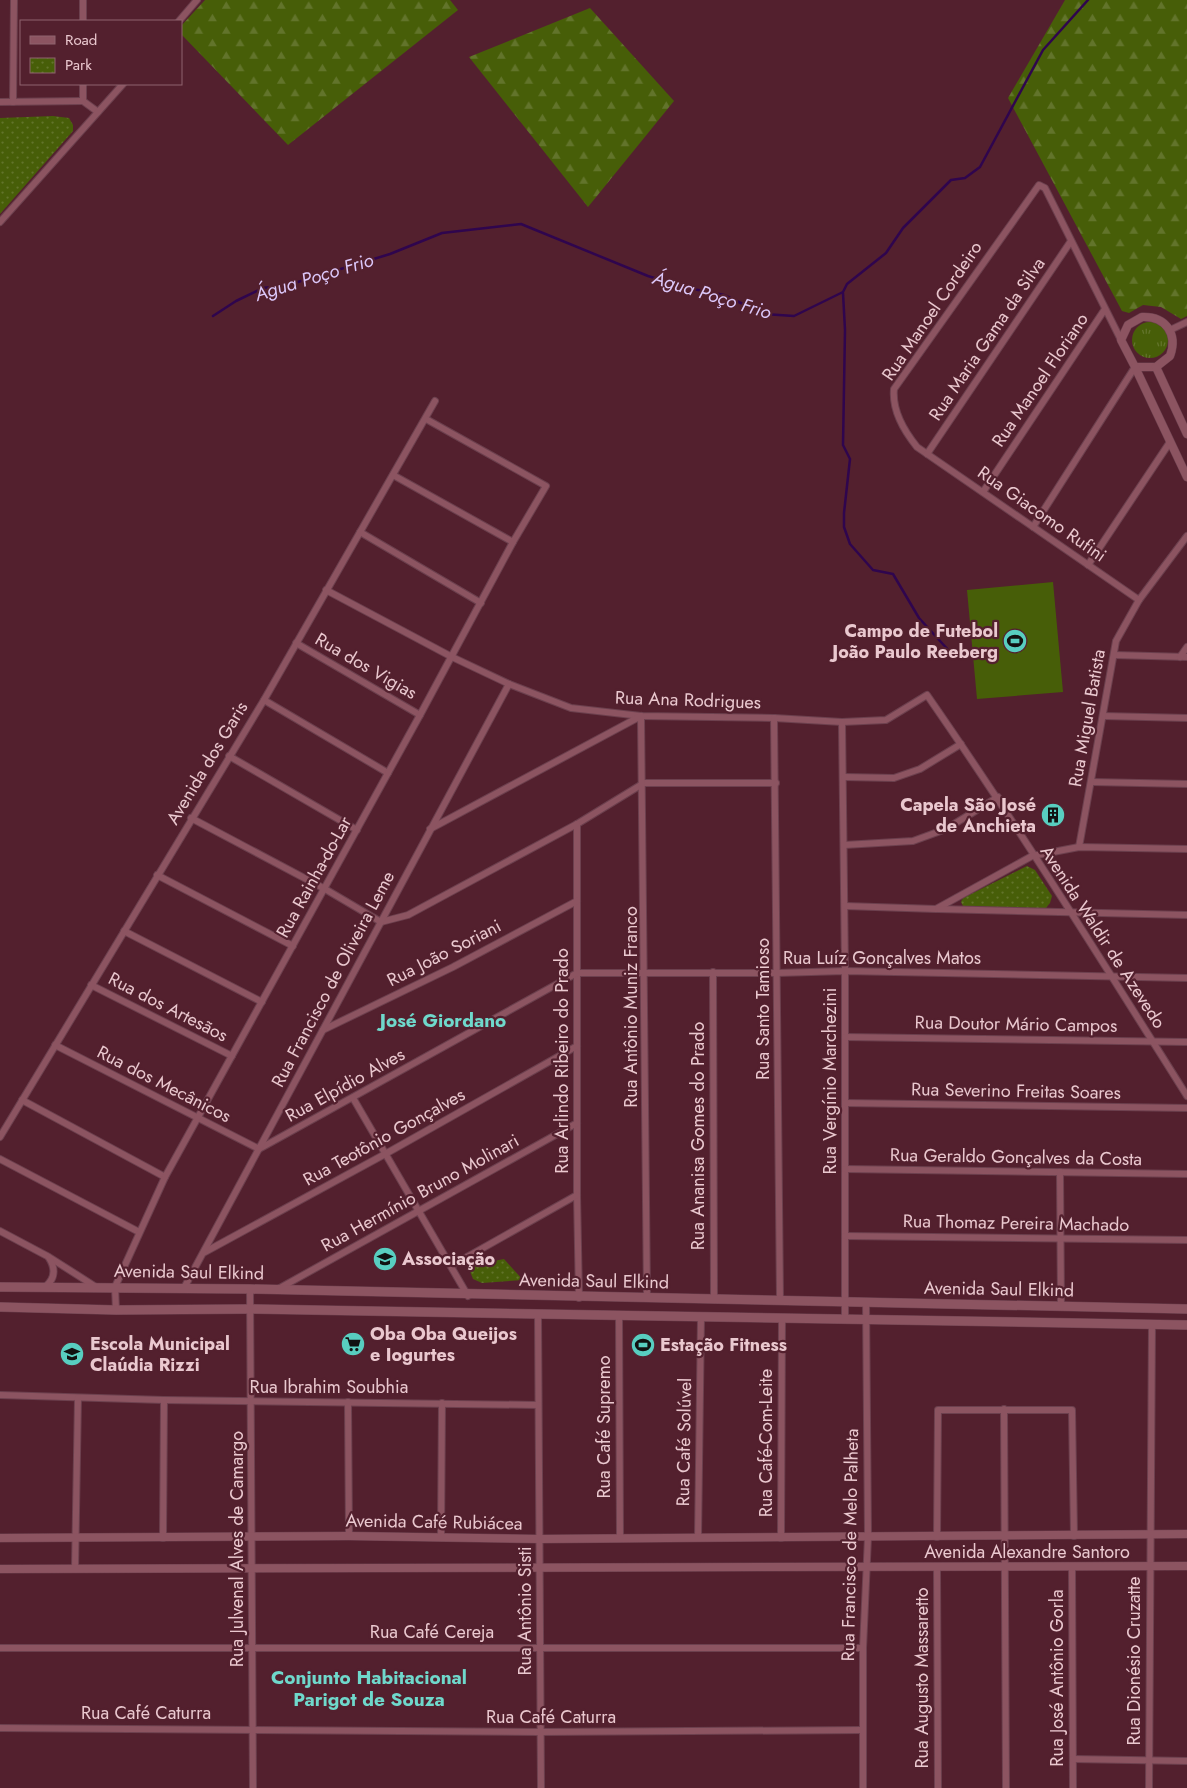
<svg xmlns="http://www.w3.org/2000/svg" width="1187" height="1788" font-family="Jost,sans-serif">
<style>
.grass{fill:url(#grass-tufts)}
.forest{fill:url(#forest-firs)}
.park{fill:url(#park-dots)}
.pitch{fill:#475e08}
.lines{fill:none;stroke-linecap:round;stroke-linejoin:round}
.stream{stroke:#2f054e;stroke-width:2.5}
.minor-casing{stroke:#6c404e;stroke-width:8}
.tertiary-casing{stroke:#6c404e;stroke-width:9}
.secondary-casing{stroke:#6c404e;stroke-width:10}
.minor{stroke:#8c5461;stroke-width:6}
.tertiary{stroke:#8c5461;stroke-width:8}
.secondary{stroke:#8c5461;stroke-width:9}
.labels{text-anchor:middle;dominant-baseline:central;stroke-width:4.5;stroke-linejoin:round;paint-order:stroke}
.street-label{font-size:18px;fill:#eac8cf;stroke:#53202e}
.poi-label{font-size:18px;font-weight:bold;fill:#eac8cf;stroke:#53202e;text-anchor:start}
.water-label{font-size:19px;font-style:italic;fill:#dcc7f9;stroke:#53202e}
.neighbourhood-label{font-size:19px;font-weight:bold;fill:#6fd8cb;stroke:#53202e}
</style>
<defs>
<pattern id="grass-tufts" width="24" height="20" patternUnits="userSpaceOnUse" patternTransform="scale(1.25)"><rect width="24" height="20" fill="#475e08"/><path d="M3 7l-1-3M5 7V3M7 7l1-3M15 17l-1-3M17 17v-4M19 17l1-3" fill="none" stroke="#62742b"/></pattern>
<pattern id="forest-firs" width="22" height="20" patternUnits="userSpaceOnUse" patternTransform="scale(1.25)"><rect width="22" height="20" fill="#475e08"/><path d="M5 1l3.5 6h-7zM16 11l3.5 6h-7z" fill="#62742b"/></pattern>
<pattern id="park-dots" width="8" height="8" patternUnits="userSpaceOnUse" patternTransform="scale(1.25)"><rect width="8" height="8" fill="#475e08"/><path d="M2 2h.1M6 6h.1" fill="none" stroke="#62742b" stroke-width="1.8" stroke-linecap="round"/></pattern>
</defs>
<rect width="100%" height="100%" fill="#53202e"/>
<!-- grass -->
<circle class="grass" cx="1150" cy="340" r="18"/>
<!-- forest -->
<g class="forest">
<path d="M205 0H450L458 10 288 145 181 34V26Z"/>
<path d="M1065 0H1187V316L1181 319 1161 307 1143 305 1129 313 1122 311 1008 98Z"/>
<path d="M590 8 674 101 588 207 469 57Z"/>
</g>
<!-- park -->
<g class="park">
<path d="M53 116 69 118 73 125V131L0 214V118Z"/>
<path d="M1027 866 1035 870 1052 896 1050 903 1045 909 963 906 961 902 963 898Z"/>
<path d="M504 1259 523 1280 482 1283 473 1279 468 1266Z"/>
</g>
<!-- pitch -->
<path class="pitch" d="M1053 582 1063 692 977 699 967 590Z"/>
<g class="lines">
<!-- stream -->
<g class="stream">
<path d="M843 293 845 330 843 445 850 459 844 513V527L850 544 873 570 893 574 919 618 951 653"/>
<path d="M213 316 236 301 263 288 288 285 390 254 442 233 521 224 648 276 683 287 724 295 764 314 794 316 843 292 847 284 886 253 903 228 951 180 965 178 980 167 1043 50 1088 0"/>
</g>
<!-- minor casing -->
<g class="minor-casing">
<g id="minor">
<path d="M83 21V0"/>
<path d="M179 21 197 0"/>
<path d="M83 84V101L98 112"/>
<path d="M0 102 83 101"/>
<path d="M13 102 14 0"/>
<path d="M0 222 123 84"/>
<path d="M1170 330 1187 322"/>
<path d="M1121 340 1045 188 1039 185 894 389C892 410 904 431 917 447L1139 600"/>
<path d="M927 454 1071 241"/>
<path d="M393 475 513 542"/>
<path d="M983 492 1105 309"/>
<path d="M1033 527 1135 367"/>
<path d="M360 532 481 603"/>
<path d="M1088 565 1170 442"/>
<path d="M326 590 452 657 509 684 571 708 641 716 774 718 842 722 886 720 927 695C1018 826 1102 961 1187 1096"/>
<path d="M296 643 420 715"/>
<path d="M1114 655 1187 657"/>
<path d="M1180 657 1187 647"/>
<path d="M264 700 388 773"/>
<path d="M1103 716 1187 718"/>
<path d="M774 718 780 1300"/>
<path d="M842 722 845 971V1319"/>
<path d="M229 756 357 830"/>
<path d="M844 777 894 778 920 769 961 744"/>
<path d="M1092 782 1187 784"/>
<path d="M191 818 325 889 381 922 408 915 577 824 644 783H776"/>
<path d="M577 824V1195L579 1298"/>
<path d="M430 829 641 716 647 1298"/>
<path d="M844 845 913 841 946 829 998 797"/>
<path d="M1079 847 1116 641 1139 600 1187 536"/>
<path d="M157 875 293 946"/>
<path d="M845 906 936 909 1032 856 1079 847 1187 849"/>
<path d="M938 909 1187 915"/>
<path d="M124 931 262 1002"/>
<path d="M713 972 714 1299"/>
<path d="M91 985 232 1056"/>
<path d="M323 1030 453 967 577 901"/>
<path d="M845 1037 1187 1042"/>
<path d="M55 1045 259 1149 577 973H777L845 971 1187 978"/>
<path d="M353 1098 468 1296"/>
<path d="M22 1100 165 1177"/>
<path d="M845 1103 1187 1108"/>
<path d="M0 1137 264 700 435 401"/>
<path d="M0 1159 139 1232"/>
<path d="M845 1169 1187 1174"/>
<path d="M1060 1172 1061 1307"/>
<path d="M0 1231 49 1257 96 1287"/>
<path d="M845 1236 1187 1240"/>
<path d="M205 1252 387 1153 577 1046"/>
<path d="M451 1266 577 1195"/>
<path d="M45 1287C55 1279 56 1269 49 1258"/>
<path d="M184 1288 509 684"/>
<path d="M250 1289 253 1788"/>
<path d="M278 1289 577 1123"/>
<path d="M116 1310 115 1287 165 1177 420 715 513 542 546 486 426 419"/>
<path d="M538 1314 541 1788"/>
<path d="M619 1315 620 1538"/>
<path d="M0 1395 164 1400 538 1405"/>
<path d="M348 1402 349 1536"/>
<path d="M1004 1409 1006 1788"/>
<path d="M441 1537 442 1403"/>
<path d="M937 1537 938 1410H1072L1074 1536"/>
<path d="M163 1538 164 1400"/>
<path d="M698 1538 701 1317"/>
<path d="M781 1538 782 1318"/>
<path d="M1072 1567 1073 1788"/>
<path d="M937 1568 938 1788"/>
<path d="M75 1569 78 1398"/>
<path d="M0 1648H863"/>
<path d="M0 1728 540 1732 863 1730"/>
<path d="M1073 1759 1187 1761"/>
<path d="M863 1788V1648L868 1537 866 1302"/>
<path d="M1149 1788 1152 1324"/>
</g>
</g>
<!-- tertiary casing -->
<g class="tertiary-casing">
<g id="tertiary">
<path d="M1142 317C1166 316 1178 334 1170 356L1156 367H1135L1121 340 1128 325Z"/>
<path d="M1135 367 1187 477"/>
<path d="M1156 367 1187 434"/>
<path d="M0 1538 349 1536 539 1539 1187 1534"/>
<path d="M0 1569 1187 1566"/>
</g>
</g>
<!-- secondary casing -->
<g class="secondary-casing">
<g id="secondary">
<path d="M0 1287 250 1289 1187 1309"/>
<path d="M0 1307 116 1310 250 1309 1187 1325"/>
</g>
</g>
<!-- minor -->
<use href="#minor" class="minor"/>
<!-- tertiary -->
<use href="#tertiary" class="tertiary"/>
<!-- secondary -->
<use href="#secondary" class="secondary"/>
</g>
<!-- icons -->
<defs>
<g id="stadium-disc" transform="scale(1.25)"><circle r="9.5" fill="#58cec0" stroke="#53202e"/><path d="M0-5a6.5 5 0 1 0 0 10a6.5 5 0 1 0 0-10ZM-3.5-1.8h7v3.6h-7Z" fill="#111"/></g>
<g id="building-disc" transform="scale(1.25)"><circle r="9.5" fill="#58cec0" stroke="#53202e"/><path d="M-4-6H4V6H1V3H-1V6H-4ZM-2.5-4.3h1.7v1.8h-1.7ZM.8-4.3h1.7v1.8H.8ZM-2.5-1h1.7V.8h-1.7ZM.8-1h1.7V.8H.8Z" fill="#111"/></g>
<g id="school-disc" transform="scale(1.25)"><circle r="9.5" fill="#58cec0" stroke="#53202e"/><path d="M0-5L7-2L0 1L-7-2ZM-4 1L0 2.5L4 1V4Q0 6-4 4Z" fill="#111"/></g>
<g id="supermarket-disc" transform="scale(1.25)"><circle r="9.5" fill="#58cec0" stroke="#53202e"/><path d="M-6-5.5h2.5l.6 2H6L4.5 2H-2.5L-4.4-4H-6ZM-1.5 3.2a1.3 1.3 0 1 0 .1 0ZM3 3.2a1.3 1.3 0 1 0 .1 0Z" fill="#111"/></g>
</defs>
<g fill-rule="evenodd">
<use href="#stadium-disc" x="1015" y="641"/>
<use href="#building-disc" x="1053" y="815"/>
<use href="#school-disc" x="385" y="1259"/>
<use href="#supermarket-disc" x="353" y="1344"/>
<use href="#stadium-disc" x="643" y="1345"/>
<use href="#school-disc" x="72" y="1354"/>
</g>
<g class="labels">
<!-- street labels -->
<g class="street-label">
<text transform="translate(932 311) rotate(-56)">Rua Manoel Cordeiro</text>
<text transform="translate(987 339) rotate(-56)">Rua Maria Gama da Silva</text>
<text transform="translate(1040 380) rotate(-56)">Rua Manoel Floriano</text>
<text transform="translate(1042 514) rotate(35)">Rua Giacomo Rufini</text>
<text transform="translate(366 666) rotate(30)">Rua dos Vigias</text>
<text transform="translate(688 700) rotate(2)">Rua Ana Rodrigues</text>
<text transform="translate(1087 718) rotate(-80)">Rua Miguel Batista</text>
<text transform="translate(207 763) rotate(-59)">Avenida dos Garis</text>
<text transform="translate(314 877) rotate(-61)">Rua Rainha-do-Lar</text>
<text transform="translate(1103 937) rotate(57)">Avenida Waldir de Azevedo</text>
<text transform="translate(444 953) rotate(-27)">Rua João Soriani</text>
<text x="882" y="958">Rua Luíz Gonçalves Matos</text>
<text transform="translate(333 979) rotate(-62)">Rua Francisco de Oliveira Leme</text>
<text transform="translate(168 1007) rotate(27)">Rua dos Artesãos</text>
<text transform="translate(631 1007) rotate(-90)">Rua Antônio Muniz Franco</text>
<text transform="translate(763 1009) rotate(-90)">Rua Santo Tamioso</text>
<text transform="translate(1016 1024) rotate(1)">Rua Doutor Mário Campos</text>
<text transform="translate(562 1061) rotate(-90)">Rua Arlindo Ribeiro do Prado</text>
<text transform="translate(830 1081) rotate(-90)">Rua Vergínio Marchezini</text>
<text transform="translate(164 1084) rotate(27)">Rua dos Mecânicos</text>
<text transform="translate(345 1085) rotate(-29)">Rua Elpídio Alves</text>
<text transform="translate(1016 1091) rotate(1)">Rua Severino Freitas Soares</text>
<text transform="translate(698 1136) rotate(-90)">Rua Ananisa Gomes do Prado</text>
<text transform="translate(384 1137) rotate(-29)">Rua Teotônio Gonçalves</text>
<text transform="translate(1016 1157) rotate(1)">Rua Geraldo Gonçalves da Costa</text>
<text transform="translate(420 1193) rotate(-29)">Rua Hermínio Bruno Molinari</text>
<text transform="translate(1016 1223) rotate(1)">Rua Thomaz Pereira Machado</text>
<text transform="translate(189 1272) rotate(1)">Avenida Saul Elkind</text>
<text transform="translate(594 1281) rotate(1)">Avenida Saul Elkind</text>
<text transform="translate(999 1289) rotate(1)">Avenida Saul Elkind</text>
<text x="329" y="1387">Rua Ibrahim Soubhia</text>
<text transform="translate(604 1427) rotate(-90)">Rua Café Supremo</text>
<text transform="translate(684 1442) rotate(-89)">Rua Café Solúvel</text>
<text transform="translate(766 1443) rotate(-90)">Rua Café-Com-Leite</text>
<text transform="translate(434 1522) rotate(1)">Avenida Café Rubiácea</text>
<text transform="translate(850 1545) rotate(-89)">Rua Francisco de Melo Palheta</text>
<text transform="translate(237 1549) rotate(-90)">Rua Julvenal Alves de Camargo</text>
<text x="1027" y="1552">Avenida Alexandre Santoro</text>
<text transform="translate(525 1611) rotate(-90)">Rua Antônio Sisti</text>
<text x="432" y="1632">Rua Café Cereja</text>
<text transform="translate(1134 1661) rotate(-90)">Rua Dionésio Cruzatte</text>
<text transform="translate(922 1678) rotate(-90)">Rua Augusto Massaretto</text>
<text transform="translate(1057 1678) rotate(-90)">Rua José Antônio Gorla</text>
<text x="146" y="1713">Rua Café Caturra</text>
<text x="551" y="1717">Rua Café Caturra</text>
</g>
<!-- poi labels -->
<g class="poi-label">
<text x="998" y="631" text-anchor="end">Campo de Futebol<tspan x="998" dy="21">João Paulo Reeberg</tspan></text>
<text x="1036" y="805" text-anchor="end">Capela São José<tspan x="1036" dy="21">de Anchieta</tspan></text>
<text x="402" y="1259">Associação</text>
<text x="370" y="1334">Oba Oba Queijos<tspan x="370" dy="21">e Iogurtes</tspan></text>
<text x="90" y="1344">Escola Municipal<tspan x="90" dy="21">Claúdia Rizzi</tspan></text>
<text x="660" y="1345">Estação Fitness</text>
</g>
<!-- water labels -->
<g class="water-label">
<text transform="translate(314 277) rotate(-17)">Água Poço Frio</text>
<text transform="translate(712 295) rotate(17)">Água Poço Frio</text>
</g>
<!-- neighbourhood labels -->
<g class="neighbourhood-label">
<text x="443" y="1020">José Giordano</text>
<text x="369" y="1677">Conjunto Habitacional<tspan x="369" dy="22">Parigot de Souza</tspan></text>
</g>
</g>
<!-- legend -->
<rect x="20" y="20" width="162" height="65" fill="#53202e" stroke="#8f636e"/>
<rect x="30" y="36" width="25" height="8" fill="#8c5461" stroke="#8f636e"/>
<text x="65" y="45" font-size="15" fill="#eac8cf">Road</text>
<rect x="30" y="58" width="25" height="15" fill="url(#park-dots)" stroke="#8f636e"/>
<text x="65" y="70" font-size="15" fill="#eac8cf">Park</text>
</svg>
